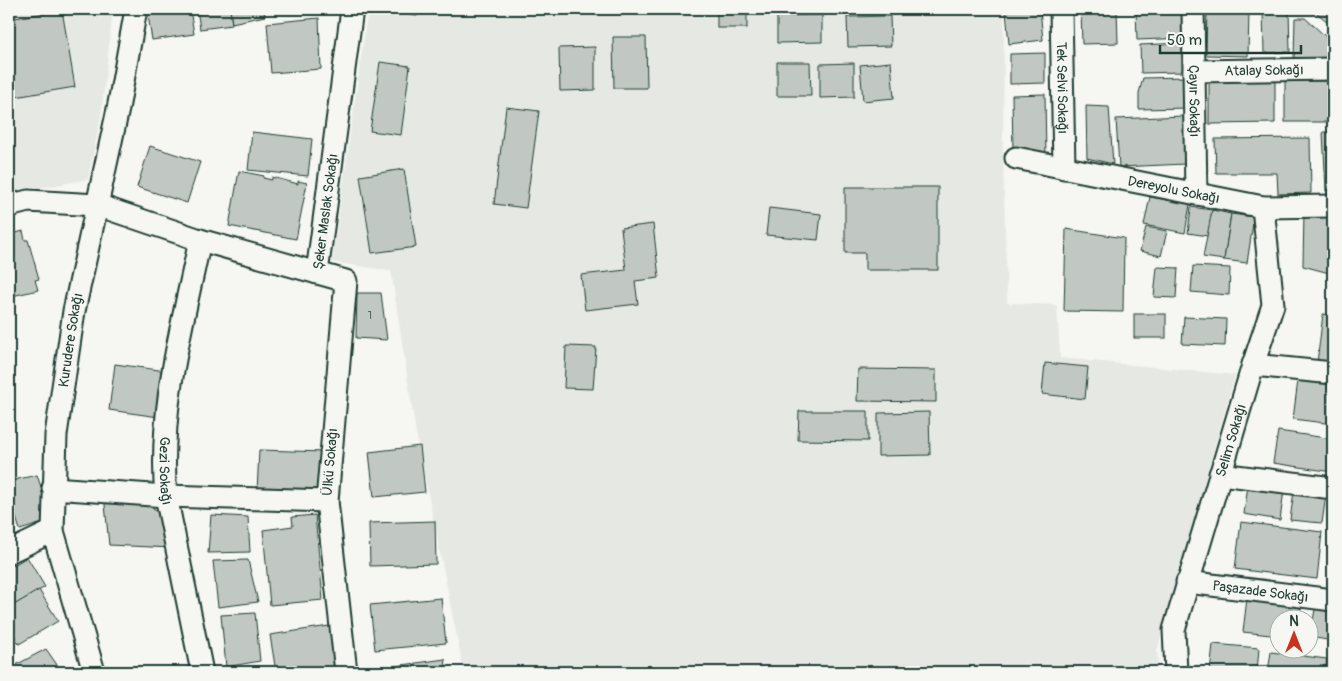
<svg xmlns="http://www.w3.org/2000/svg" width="1342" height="681" font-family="Pangolin,sans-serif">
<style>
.built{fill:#e6e8e4}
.building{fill:#c1c8c3;stroke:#1f3d34}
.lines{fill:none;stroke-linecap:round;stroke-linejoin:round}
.minor-casing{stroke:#1f3d34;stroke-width:25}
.minor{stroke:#f6f6f2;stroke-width:21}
.labels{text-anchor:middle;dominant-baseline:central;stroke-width:4;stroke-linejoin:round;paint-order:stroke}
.number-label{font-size:11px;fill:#486058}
.street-label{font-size:14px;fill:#1f3d34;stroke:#f6f6f2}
</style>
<rect width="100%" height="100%" fill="#f6f6f2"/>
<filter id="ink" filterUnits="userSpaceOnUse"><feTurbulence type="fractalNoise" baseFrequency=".02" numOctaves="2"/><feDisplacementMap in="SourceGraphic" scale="10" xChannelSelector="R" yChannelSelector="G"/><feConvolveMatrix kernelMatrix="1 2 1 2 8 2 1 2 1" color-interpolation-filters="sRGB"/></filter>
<g filter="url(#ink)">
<!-- built -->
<g class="built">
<path d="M18 9H113L101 116 88 179 9 194V11Z"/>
<path d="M368 9H1004L1003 153 1007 303 1057 305 1060 358 1235 375 1157 651 1159 672H464L416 433 391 271 332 262Z"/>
</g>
<!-- building -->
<g class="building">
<path d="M147 9H190L194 34 152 40Z"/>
<path d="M197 9H230L232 25 200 29Z"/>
<path d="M230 9H264L265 16 232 23Z"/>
<path d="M270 9H294L270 12Z"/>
<path d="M390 9H418L417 16 390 12Z"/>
<rect x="717" y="9" width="30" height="19"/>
<path d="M1040 9 1043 40 1009 44 1006 11Z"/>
<path d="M1081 9H1117L1118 43 1082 44Z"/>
<path d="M1136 9H1186L1187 38 1137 40Z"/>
<path d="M1207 9H1249L1248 56 1206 55Z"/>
<path d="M1263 9H1289L1290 52 1264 53Z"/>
<path d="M1312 9H1332L1333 21 1329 23Z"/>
<path d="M62 10 75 87 9 98V19Z"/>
<path d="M822 15V42L777 43V16Z"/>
<path d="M890 16 891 46 848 47 847 17Z"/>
<path d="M319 18 321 69 271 73 267 23Z"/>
<path d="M1295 18H1305L1333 43V59L1294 58Z"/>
<path d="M613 37H646L647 88H614Z"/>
<path d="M1182 43 1183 72 1141 73 1140 45Z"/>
<path d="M595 47V90L560 91 559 48Z"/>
<path d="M1045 53V83L1010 84V54Z"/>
<path d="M380 62 410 66 401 135 370 131Z"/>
<path d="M777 62H810L811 96H777Z"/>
<path d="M891 62 894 98 863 101 860 65Z"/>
<path d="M854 63V97L820 98V64Z"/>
<path d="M1187 77 1188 108 1139 109V93L1143 78Z"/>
<path d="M1209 80H1275V123L1209 124Z"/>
<rect x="1285" y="81" width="48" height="41"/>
<path d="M1045 94 1046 160 1013 153 1012 95Z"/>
<path d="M1086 106 1109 107 1113 164 1087 158Z"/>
<path d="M506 107 539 111 526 208 494 204Z"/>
<path d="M1183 116 1186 164 1119 167 1116 119Z"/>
<path d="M252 132 312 139 308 176 248 170Z"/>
<path d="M1323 132H1333V190L1326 191Z"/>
<path d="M1310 138 1311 193 1278 194 1277 173H1216L1215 139Z"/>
<path d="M150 146 200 162 187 203 137 187Z"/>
<path d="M404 169 416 247 372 253 360 176Z"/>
<path d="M239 171 264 176 263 178 272 180V177L298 184V181L307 183 296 239 229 226Z"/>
<path d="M845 187H938V270H865V253H845Z"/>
<path d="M1150 197 1190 204 1185 233 1144 225Z"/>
<path d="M1191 207 1212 210 1208 236 1188 233Z"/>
<path d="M769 208 821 214 818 240 766 235Z"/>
<path d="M1212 210 1231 214 1224 260 1203 257Z"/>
<path d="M1304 211H1333V274L1303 266Z"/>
<path d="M1231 214 1254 217 1247 263 1224 260Z"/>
<path d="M653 224 659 278 635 281 638 304 585 310 581 275 626 270 621 228Z"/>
<path d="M1146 227 1167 231 1161 256 1140 251Z"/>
<path d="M1066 229 1124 238 1123 312 1064 311Z"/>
<path d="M23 231 25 240H28L39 279 35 280 38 290 12 296 9 286V235Z"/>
<path d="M1193 266 1230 268 1229 295 1191 292Z"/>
<path d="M1157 267 1178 268 1176 298 1154 297Z"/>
<path d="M357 293H381L387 340 356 338Z"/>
<rect x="1134" y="314" width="32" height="24"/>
<path d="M1323 314 1333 315V365L1317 363Z"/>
<path d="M1184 317 1226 319 1225 346 1182 344Z"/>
<path d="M566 346 596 347 593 389 564 388Z"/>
<path d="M1045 363 1088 367 1085 399 1042 394Z"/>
<path d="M115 364 166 371 159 417 109 410Z"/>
<path d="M858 369 936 370V402L857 401Z"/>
<path d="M1298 380 1333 384V424L1293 419Z"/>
<path d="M799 411H868V441L798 440Z"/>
<path d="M929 412 930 455 878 456V413Z"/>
<path d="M1278 431 1333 439V472L1273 463Z"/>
<path d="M420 446 425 492 374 497 369 452Z"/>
<path d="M259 450 325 452 322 495 257 493Z"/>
<path d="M37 475 52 520 20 530 9 495V481Z"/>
<path d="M1248 485 1284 490 1280 520 1244 514Z"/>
<path d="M1294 491 1326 495 1322 523 1290 520Z"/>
<path d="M104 494 139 499 171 520 172 548 109 545Z"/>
<path d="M9 504 16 526 9 528Z"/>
<path d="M211 515 248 517 250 552 208 553Z"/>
<path d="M315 515 323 600 270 605 263 530 293 526 292 517Z"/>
<path d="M435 521 436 564 370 566 369 523Z"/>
<path d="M1241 522 1322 532 1317 579 1235 569Z"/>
<path d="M1333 556V586L1330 585Z"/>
<path d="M27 557 45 587 9 608V568Z"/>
<path d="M248 560 258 602 218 607 213 561Z"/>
<path d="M39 590 58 621 19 644 9 627V608Z"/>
<path d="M441 598 446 643 375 650 370 605Z"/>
<path d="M1247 598 1301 603 1299 618H1280V636L1243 632Z"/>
<path d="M1316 604 1333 607V641L1310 637Z"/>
<path d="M255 613 260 661 226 667 221 615Z"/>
<path d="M329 626 336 672H276L270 635Z"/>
<path d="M1213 644 1259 648 1257 672H1210Z"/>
<path d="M46 649 62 672H15L12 667Z"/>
<path d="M1271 652 1327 659 1325 672H1268Z"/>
<path d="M445 659 447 672H374V669Z"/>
</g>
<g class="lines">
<!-- minor casing -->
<g class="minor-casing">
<g id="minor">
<path id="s1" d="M1061 9 1064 168"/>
<path id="s2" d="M1193 9 1196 194"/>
<path id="s3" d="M1194 71 1333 69"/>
<path id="s4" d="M1016 158 1263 207 1333 206"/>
<path d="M9 206 28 201 97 205 200 240 346 281 327 501 346 672"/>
<path id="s5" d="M200 240C183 323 158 410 166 496L202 672"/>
<path id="s6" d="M317 273 352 9"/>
<path d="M1253 365 1333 373"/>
<path d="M1220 474 1333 488"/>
<path d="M53 488 166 496 327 501"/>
<path d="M9 552 53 531"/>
<path id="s7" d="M1187 582 1333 600"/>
<path id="s8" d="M94 672 53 531 56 435 74 311 118 109 136 9"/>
<path id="s9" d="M1176 672 1174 630 1253 365 1273 305 1263 207"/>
</g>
</g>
<!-- minor -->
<use href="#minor" class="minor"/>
</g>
</g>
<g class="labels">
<!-- number labels -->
<g class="number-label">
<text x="370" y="315">1</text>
</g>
<!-- street labels -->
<g class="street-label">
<text stroke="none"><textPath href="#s3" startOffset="70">Atalay Sokağı</textPath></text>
<text stroke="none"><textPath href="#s1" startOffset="79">Tek Selvi Sokağı</textPath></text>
<text stroke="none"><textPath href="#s2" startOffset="92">Çayır Sokağı</textPath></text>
<text stroke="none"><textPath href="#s4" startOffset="161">Dereyolu Sokağı</textPath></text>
<text stroke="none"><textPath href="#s6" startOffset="62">Şeker Maslak Sokağı</textPath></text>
<text stroke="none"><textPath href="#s8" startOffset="339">Kurudere Sokağı</textPath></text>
<text stroke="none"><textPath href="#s9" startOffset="240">Selim Sokağı</textPath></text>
<text transform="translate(330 462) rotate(-85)">Ülkü Sokağı</text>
<text stroke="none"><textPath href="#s5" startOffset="234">Gezi Sokağı</textPath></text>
<text stroke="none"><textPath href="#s7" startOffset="74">Paşazade Sokağı</textPath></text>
</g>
</g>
<!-- margin -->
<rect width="1342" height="681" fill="none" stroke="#f6f6f2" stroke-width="30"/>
<rect x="15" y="15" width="1312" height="651" fill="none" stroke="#1f3d34" stroke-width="2" filter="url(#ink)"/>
<!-- north arrow -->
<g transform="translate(1294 634)"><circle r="24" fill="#f6f6f2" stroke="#a0aca6"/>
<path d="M0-4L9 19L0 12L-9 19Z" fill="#c8321e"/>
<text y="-8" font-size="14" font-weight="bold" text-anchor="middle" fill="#1f3d34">N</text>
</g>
<!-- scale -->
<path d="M1160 45v8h141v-8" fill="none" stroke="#1f3d34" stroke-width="2.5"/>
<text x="1167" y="45" font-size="15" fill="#1f3d34" stroke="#f6f6f2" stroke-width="4" paint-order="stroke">50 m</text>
</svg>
